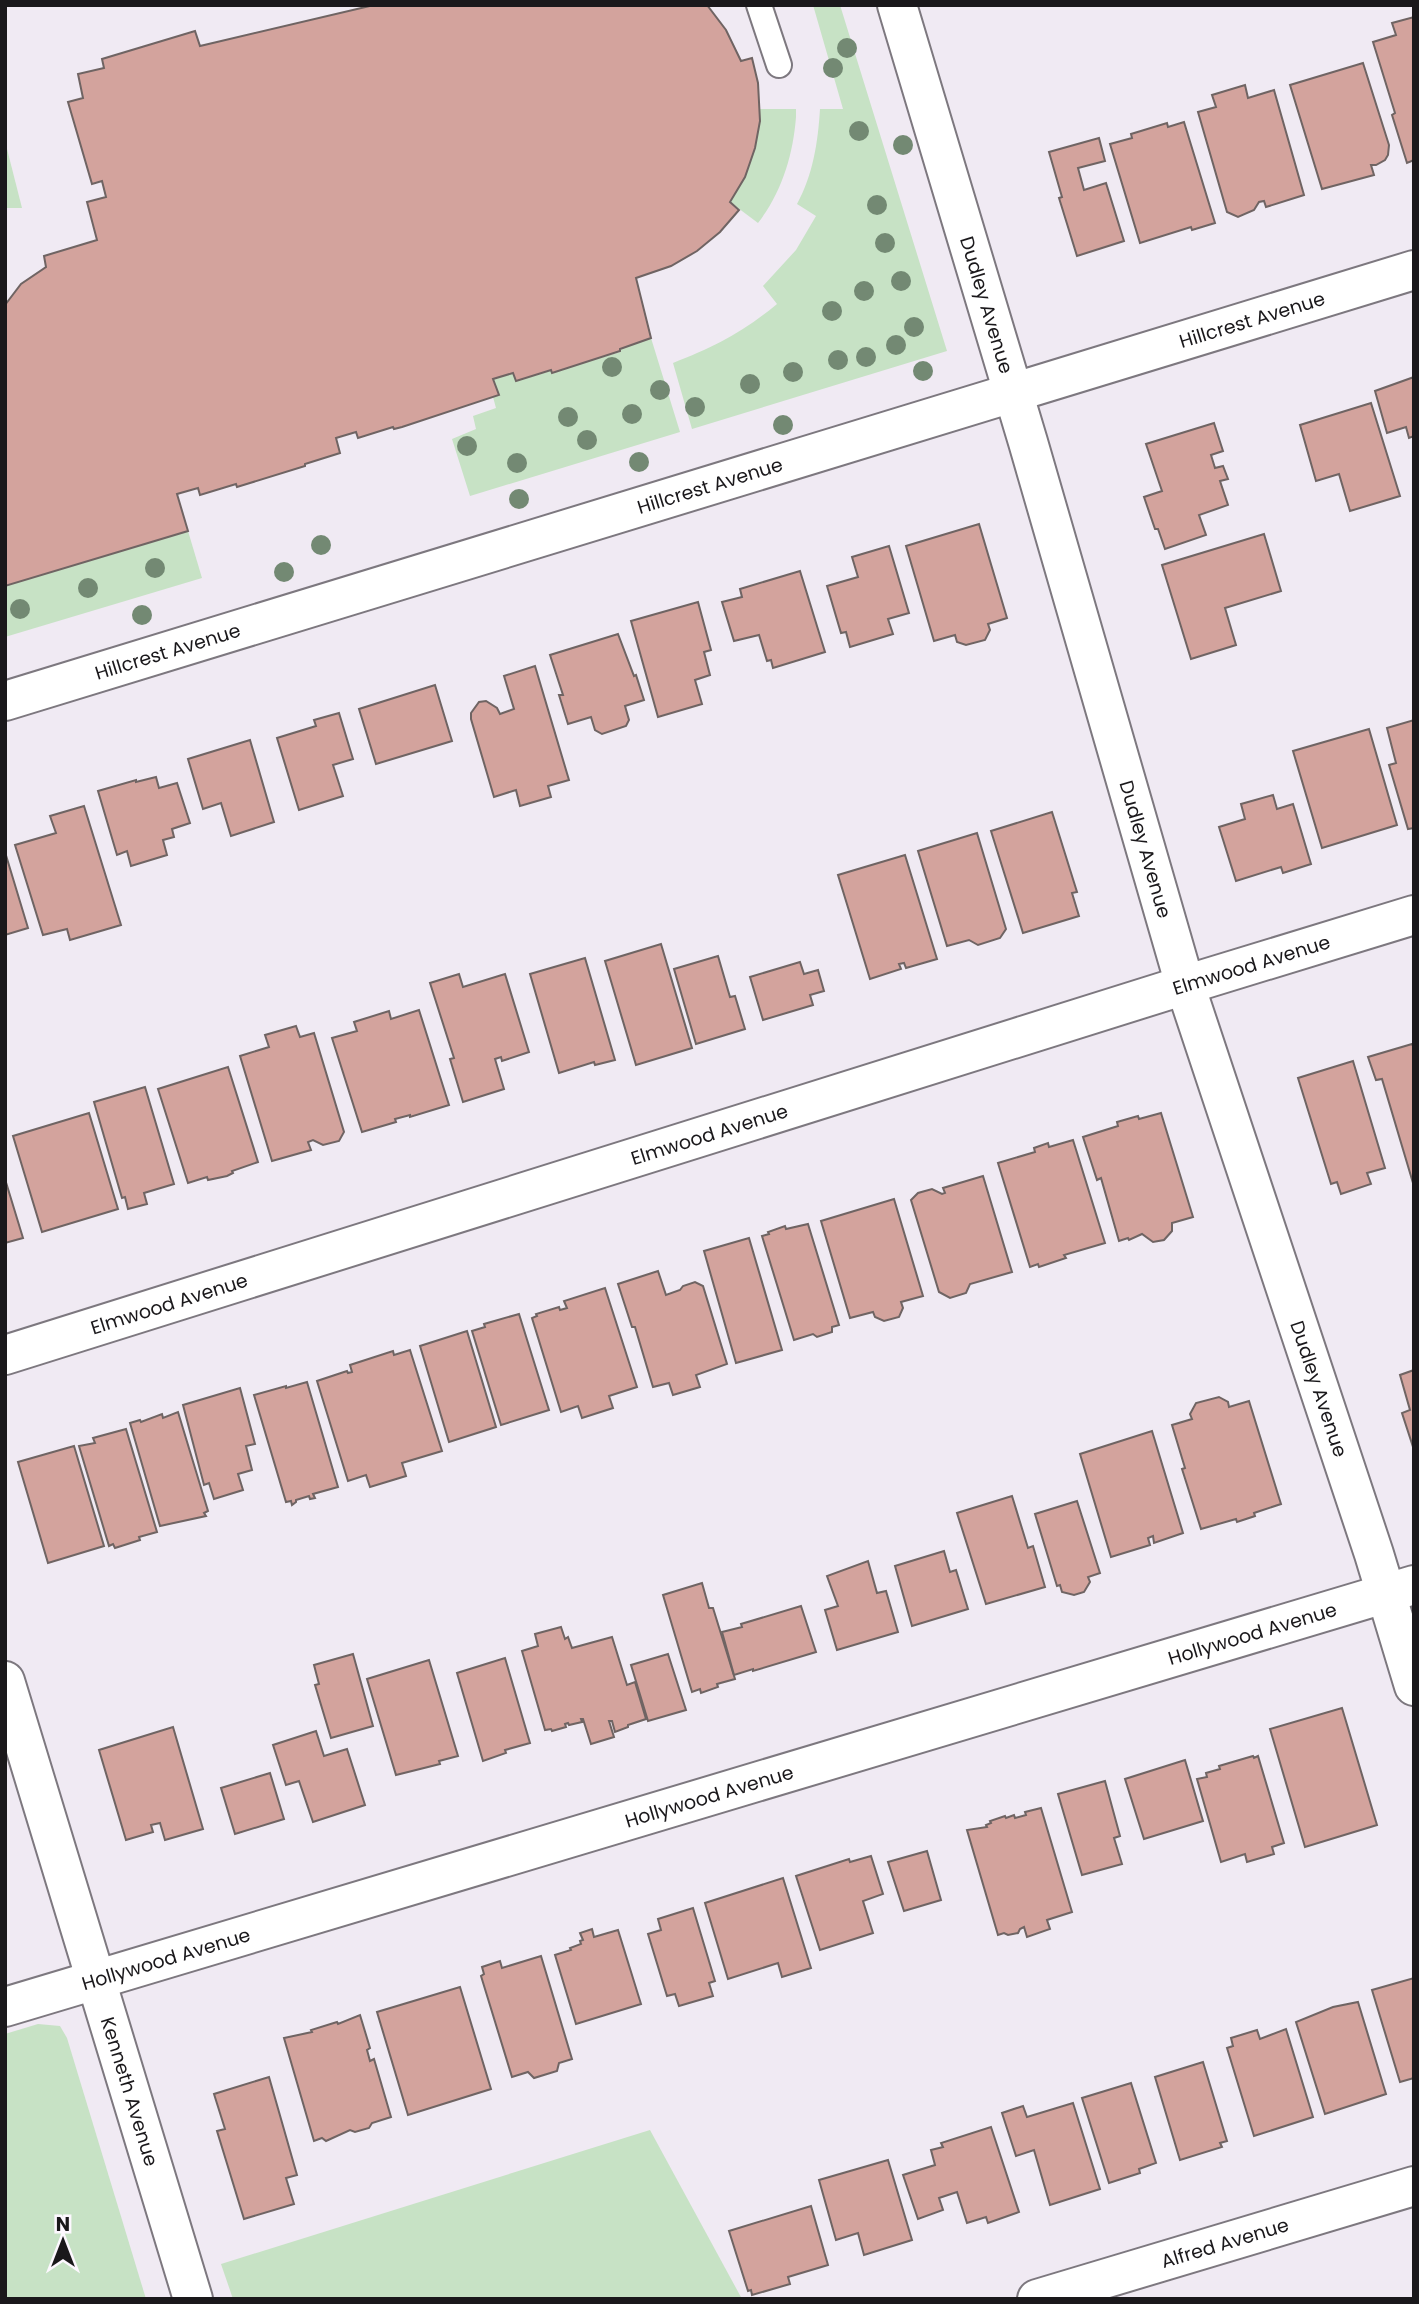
<svg xmlns="http://www.w3.org/2000/svg" width="1419" height="2304" font-family="Poppins,sans-serif">
<style>
.green{fill:#c7e2c5}
.building{fill:#d3a39d;stroke:#6f6463;stroke-width:2}
.lines{fill:none;stroke-linecap:round;stroke-linejoin:round}
.lane-casing{stroke:#7d787f;stroke-width:28}
.street-casing{stroke:#7d787f;stroke-width:42}
.lane{stroke:#fff;stroke-width:24}
.street{stroke:#fff;stroke-width:38}
.tree{fill:#738973}
.labels{text-anchor:middle;dominant-baseline:central;stroke-width:7;stroke-linejoin:round;paint-order:stroke}
.street-label{font-size:19px;fill:#1a181b;stroke:#fdf8ff}
</style>
<rect width="100%" height="100%" fill="#f0eaf3"/>
<!-- green -->
<g class="green">
<path d="M813 5H840L947 351 692 429 673 363C714 347 742 333 777 304L763 286 796 250 816 216 797 204C813 175 818 142 820 109H843Z"/>
<path d="M760 109H796V117C793 155 782 192 758 223L730 202C749 173 759 143 760 109Z"/>
<path d="M5 141 22 208H5Z"/>
<path d="M651 338 680 432 470 496 452 439 476 429 473 416 496 408 493 397 499 395 493 379 513 373 516 381 551 370 553 372 620 352V349Z"/>
<path d="M188 531 202 578 5 637V586Z"/>
<path d="M38 2024 60 2026 67 2038 146 2299H5V2034Z"/>
<path d="M650 2130 742 2299H233L221 2264Z"/>
</g>
<!-- building -->
<g class="building">
<path d="M374 5H707L726 30 741 61 752 58 758 83 760 121 755 148 745 177 730 202 739 210 720 232 697 251 671 266 636 278 651 338 620 349V351L552 373 551 370 516 381 513 373 493 379 499 395 402 427 394 429 393 427 358 438 356 432 336 438 340 453 305 464V466L237 487 236 484 200 495 198 488 177 494 188 531 5 586V305L21 284 46 267 44 256 97 240 87 202 106 197 102 181 92 184 68 102 83 98 78 74 104 68 102 59 195 31 200 46Z"/>
<path d="M1414 17V160L1407 163 1392 115 1395 113 1373 42 1396 35 1392 23Z"/>
<path d="M1363 63 1389 145 1388 155 1385 160 1376 165H1371L1374 175 1322 189 1290 85Z"/>
<path d="M1245 85 1248 98 1274 90 1304 195 1266 207 1264 201 1259 202 1254 210 1238 217 1227 212 1198 112 1216 107 1212 95Z"/>
<path d="M1184 122 1215 223 1192 230 1191 227 1140 243 1110 144 1132 138 1131 134 1167 123 1168 127Z"/>
<path d="M1099 138 1105 161 1078 168 1084 190 1106 183 1124 241 1077 256 1059 198 1062 197 1049 152Z"/>
<path d="M1414 377V436L1409 438 1406 427 1387 433 1375 391Z"/>
<path d="M1371 403 1400 496 1350 511 1339 474 1316 481 1300 425Z"/>
<path d="M1214 423 1223 451 1211 455 1215 468 1223 466 1228 479 1220 481 1228 505 1199 515 1206 535 1165 549 1158 529H1155L1144 497 1162 491 1146 444Z"/>
<path d="M979 524 1007 618 988 624 990 630 985 640 966 645 957 642 955 635 934 641 906 546Z"/>
<path d="M1264 534 1281 591 1225 608 1236 645 1191 659 1162 565Z"/>
<path d="M889 546 909 613 888 619 893 634 850 647 846 632 841 633 827 586 858 577 852 557Z"/>
<path d="M800 571 825 652 773 668 771 660 767 661 759 635 734 641 722 602 742 597 740 589Z"/>
<path d="M698 602 711 650 704 652 710 675 695 680 702 704 658 717 631 621Z"/>
<path d="M618 634 634 676 636 675 644 700 625 706 629 720 626 726 602 734 595 730 591 717 568 724 559 695H563L550 655Z"/>
<path d="M535 666 569 780 548 786 551 797 520 806 516 790 494 797 471 719V713L479 702 486 701 497 708 500 714 514 709 504 676Z"/>
<path d="M435 685 452 741 376 764 359 709Z"/>
<path d="M339 713 353 759 333 765 343 796 299 810 277 738 316 726 314 720Z"/>
<path d="M1414 720V828L1408 829 1389 765 1396 763 1387 728Z"/>
<path d="M1369 729 1397 825 1322 848 1293 751Z"/>
<path d="M250 740 274 822 231 836 221 803 203 809 188 759Z"/>
<path d="M156 777 159 788 177 783 190 823 172 829 174 837 163 840 167 855 131 866 127 851 117 855 98 791 136 780V782Z"/>
<path d="M1273 795 1277 809 1293 804 1311 864 1283 873 1281 867 1236 881 1219 827 1245 819 1241 804Z"/>
<path d="M84 806 121 925 70 940 67 929 43 935 15 845 56 833 50 816Z"/>
<path d="M1052 812 1077 892 1072 893 1079 916 1023 933 991 831Z"/>
<path d="M977 833 1006 929 1000 938 978 945 969 940 947 946 918 851Z"/>
<path d="M5 852 28 928 5 935Z"/>
<path d="M905 855 937 959 906 968 904 963 899 964 901 969 870 979 838 875Z"/>
<path d="M661 944 692 1048 636 1065 605 961Z"/>
<path d="M718 956 730 997 735 996 745 1029 696 1044 674 969Z"/>
<path d="M585 958 615 1060 595 1065 594 1062 559 1073 530 974Z"/>
<path d="M800 962 804 974 818 970 824 991 810 995 813 1005 763 1020 750 977Z"/>
<path d="M459 974 463 987 505 974 529 1052 502 1061 501 1057 495 1059 504 1089 463 1102 450 1059 454 1058 430 983Z"/>
<path d="M419 1010 449 1105 410 1117V1115L395 1119 396 1122 362 1132 332 1038 357 1031 354 1022 389 1011 391 1019Z"/>
<path d="M296 1026 300 1037 314 1033 344 1132 339 1141 323 1145 313 1140 308 1142 311 1150 272 1161 240 1056 269 1047 265 1035Z"/>
<path d="M1412 1044 1414 1048 1413 1183 1382 1079 1376 1080 1368 1057Z"/>
<path d="M1353 1061 1385 1168 1367 1173 1371 1184 1341 1194 1337 1182 1331 1184 1298 1078Z"/>
<path d="M228 1067 258 1162 232 1171 233 1173 227 1176 208 1180 207 1177 188 1183 158 1089Z"/>
<path d="M145 1087 174 1184 144 1193 147 1204 128 1209 125 1197 122 1198 94 1102Z"/>
<path d="M89 1113 118 1209 42 1232 13 1136Z"/>
<path d="M1161 1113 1193 1217 1172 1223V1231L1164 1240 1153 1242 1142 1234 1129 1240 1128 1238 1119 1241 1101 1178 1097 1180 1083 1137 1118 1126 1117 1122 1138 1116 1139 1119Z"/>
<path d="M1073 1140 1105 1243 1064 1255 1066 1258 1039 1267 1038 1264 1030 1267 998 1163 1035 1152 1034 1148 1048 1143 1049 1147Z"/>
<path d="M983 1176 1012 1272 970 1284 966 1293 950 1298 939 1292 911 1200 918 1193 932 1189 942 1194 945 1193 943 1188Z"/>
<path d="M5 1179 23 1238 5 1243Z"/>
<path d="M894 1199 923 1296 901 1302 903 1308 899 1317 884 1321 875 1317 873 1312 850 1318 821 1221Z"/>
<path d="M808 1224 839 1325 832 1327V1332L817 1337 813 1334 794 1340 762 1236 769 1234 768 1232 785 1226 786 1229Z"/>
<path d="M749 1238 782 1350 736 1363 704 1251Z"/>
<path d="M658 1271 666 1295 680 1290 683 1286 695 1282 703 1286 727 1364 696 1375 700 1387 673 1395 669 1383 653 1387 635 1327H632L618 1284Z"/>
<path d="M605 1288 637 1387 609 1396 613 1408 582 1418 578 1406 561 1412 532 1318 537 1316 536 1314 559 1307 560 1310 567 1308 564 1301Z"/>
<path d="M519 1314 549 1410 501 1425 472 1331 485 1327 484 1324Z"/>
<path d="M467 1331 496 1427 449 1442 420 1346Z"/>
<path d="M410 1350 442 1451 402 1463 406 1476 370 1487 366 1475 348 1481 317 1381 347 1371 348 1373 352 1372 350 1365 393 1351 394 1355Z"/>
<path d="M1414 1370V1450L1402 1413 1410 1410 1400 1375Z"/>
<path d="M307 1382 338 1487 313 1494 315 1498 310 1499 309 1496 296 1500V1502L292 1505 291 1501 286 1502 254 1395 286 1386V1388Z"/>
<path d="M240 1388 255 1444 246 1446 252 1470 238 1474 243 1490 214 1499 209 1483 204 1485 183 1405Z"/>
<path d="M1219 1397 1228 1402 1229 1407 1249 1401 1281 1504 1254 1513 1255 1516 1237 1522 1236 1519 1201 1529 1182 1469 1185 1468 1172 1425 1192 1419 1190 1414 1196 1403Z"/>
<path d="M178 1412 208 1511 204 1513 206 1516 160 1526 130 1423 140 1420 141 1422 162 1414 163 1418Z"/>
<path d="M126 1429 157 1532 139 1537 140 1540 115 1548 113 1544 109 1546 79 1446 95 1443 93 1438Z"/>
<path d="M1152 1431 1183 1533 1154 1543 1153 1536 1148 1538 1150 1545 1111 1557 1080 1454Z"/>
<path d="M74 1446 104 1546 48 1563 18 1462Z"/>
<path d="M1012 1496 1028 1548 1033 1546 1045 1587 986 1604 957 1513Z"/>
<path d="M1077 1501 1100 1573 1088 1577 1090 1582 1084 1592 1074 1595 1062 1592 1060 1585 1057 1586 1035 1514Z"/>
<path d="M944 1551 950 1572 956 1570 968 1609 912 1626 895 1566Z"/>
<path d="M868 1561 877 1593 886 1591 898 1632 837 1650 825 1610 838 1606 827 1576Z"/>
<path d="M702 1583 709 1608H713L735 1679 717 1684 718 1687 701 1693 700 1689 692 1692 663 1595Z"/>
<path d="M801 1606 816 1652 753 1671V1669L734 1675 722 1632 742 1627 741 1624Z"/>
<path d="M561 1627 565 1639 568 1637 572 1648 612 1637 627 1685 635 1682 646 1719 628 1725V1727L615 1732 612 1721H609L614 1737 591 1744 583 1719H581L582 1722 569 1725 568 1723 565 1724 566 1727 552 1731 551 1729 545 1730 522 1651 538 1646 535 1634Z"/>
<path d="M353 1654 373 1726 331 1738 315 1685 319 1684 314 1665Z"/>
<path d="M668 1654 686 1710 648 1721 631 1665Z"/>
<path d="M505 1658 530 1743 505 1750 506 1753 483 1761 457 1673Z"/>
<path d="M429 1660 458 1756 439 1761 440 1764 396 1775 367 1679Z"/>
<path d="M1342 1708 1377 1825 1305 1847 1270 1729Z"/>
<path d="M173 1727 203 1829 165 1840 160 1823 151 1825 153 1832 126 1840 99 1750Z"/>
<path d="M316 1731 324 1756 347 1749 365 1805 313 1822 299 1781 286 1785 273 1745Z"/>
<path d="M1253 1756 1254 1758 1258 1756 1284 1843 1272 1847 1274 1854 1247 1862 1245 1854 1221 1862 1197 1779 1207 1777 1206 1773 1220 1769 1219 1766Z"/>
<path d="M1185 1760 1203 1821 1144 1839 1125 1779Z"/>
<path d="M270 1773 284 1819 235 1834 221 1788Z"/>
<path d="M1105 1781 1120 1836 1114 1838 1122 1864 1082 1875 1058 1794Z"/>
<path d="M1041 1808 1072 1912 1047 1920 1050 1929 1027 1937 1024 1927 1020 1929 1018 1933 1008 1935 1004 1933 998 1935 967 1830 987 1827 986 1825 991 1823 990 1821 1005 1816 1006 1818 1014 1815 1015 1818 1026 1815 1025 1812Z"/>
<path d="M927 1851 941 1900 904 1911 888 1862Z"/>
<path d="M871 1856 883 1894 863 1901 873 1933 820 1950 796 1876 849 1859 850 1862Z"/>
<path d="M783 1878 811 1968 782 1977 778 1963 728 1979 705 1903Z"/>
<path d="M693 1908 715 1981 709 1983 713 1996 679 2006 675 1994 667 1996 648 1934 661 1930 658 1919Z"/>
<path d="M592 1929 594 1937 618 1930 641 2004 576 2024 555 1955 571 1950 570 1948 581 1944 580 1941 583 1940 580 1933Z"/>
<path d="M541 1956 572 2059 559 2063 557 2071 534 2078 528 2072 512 2077 481 1976 484 1974 482 1967 500 1961 502 1968Z"/>
<path d="M1414 1978V2078L1400 2082 1372 1990Z"/>
<path d="M460 1987 491 2089 408 2115 377 2012Z"/>
<path d="M1358 2002 1386 2094 1325 2114 1296 2022 1333 2007Z"/>
<path d="M360 2015 370 2048 367 2050 370 2061 374 2059 391 2117 372 2123 369 2128 355 2132 350 2130 326 2141 322 2138 314 2141 284 2038 312 2032 311 2030 337 2022 338 2024Z"/>
<path d="M1286 2029 1313 2117 1254 2136 1227 2048 1233 2046 1231 2038 1257 2030 1260 2039Z"/>
<path d="M1203 2062 1227 2141 1220 2143 1222 2147 1180 2160 1155 2077Z"/>
<path d="M269 2077 297 2175 286 2178 294 2204 244 2219 217 2131 225 2129 214 2094Z"/>
<path d="M1131 2083 1156 2163 1139 2169 1140 2173 1109 2183 1082 2098Z"/>
<path d="M1073 2103 1100 2189 1050 2205 1034 2150 1016 2156 1002 2113 1023 2106 1027 2117Z"/>
<path d="M991 2127 1019 2212 988 2223 986 2217 967 2223 957 2192 939 2198 943 2210 918 2219 903 2175 935 2165 931 2150 943 2147 941 2143Z"/>
<path d="M888 2160 912 2240 864 2255 858 2233 836 2240 819 2180Z"/>
<path d="M811 2206 828 2265 788 2277 790 2284 752 2295 751 2290 748 2291 729 2231Z"/>
</g>
<g class="lines">
<!-- lane casing -->
<g class="lane-casing">
<path id="lane" d="M759 5 779 65"/>
</g>
<!-- street casing -->
<g class="street-casing">
<g id="street">
<path id="s1" d="M897 5 1028 442 1185 985 1374 1554 1414 1686"/>
<path id="s2" d="M5 701 1414 270"/>
<path id="s3" d="M5 1355 1185 985 1414 915"/>
<path id="s4" d="M5 1681 193 2299"/>
<path id="s5" d="M5 2007 1414 1585"/>
<path id="s6" d="M1037 2299 1414 2186"/>
</g>
</g>
<!-- lane -->
<use href="#lane" class="lane"/>
<!-- street -->
<use href="#street" class="street"/>
</g>
<!-- trees -->
<g class="tree">
<circle cx="847" cy="48" r="10"/>
<circle cx="833" cy="68" r="10"/>
<circle cx="859" cy="131" r="10"/>
<circle cx="903" cy="145" r="10"/>
<circle cx="877" cy="205" r="10"/>
<circle cx="885" cy="243" r="10"/>
<circle cx="901" cy="281" r="10"/>
<circle cx="864" cy="291" r="10"/>
<circle cx="832" cy="311" r="10"/>
<circle cx="914" cy="327" r="10"/>
<circle cx="896" cy="345" r="10"/>
<circle cx="866" cy="357" r="10"/>
<circle cx="838" cy="360" r="10"/>
<circle cx="612" cy="367" r="10"/>
<circle cx="923" cy="371" r="10"/>
<circle cx="793" cy="372" r="10"/>
<circle cx="750" cy="384" r="10"/>
<circle cx="660" cy="390" r="10"/>
<circle cx="695" cy="407" r="10"/>
<circle cx="632" cy="414" r="10"/>
<circle cx="568" cy="417" r="10"/>
<circle cx="783" cy="425" r="10"/>
<circle cx="587" cy="440" r="10"/>
<circle cx="467" cy="446" r="10"/>
<circle cx="639" cy="462" r="10"/>
<circle cx="517" cy="463" r="10"/>
<circle cx="519" cy="499" r="10"/>
<circle cx="321" cy="545" r="10"/>
<circle cx="155" cy="568" r="10"/>
<circle cx="284" cy="572" r="10"/>
<circle cx="88" cy="588" r="10"/>
<circle cx="20" cy="609" r="10"/>
<circle cx="142" cy="615" r="10"/>
</g>
<g class="labels">
<!-- street labels -->
<g class="street-label">
<text stroke="none"><textPath href="#s1" startOffset="313">Dudley Avenue</textPath></text>
<text stroke="none"><textPath href="#s2" startOffset="1304">Hillcrest Avenue</textPath></text>
<text stroke="none"><textPath href="#s2" startOffset="737">Hillcrest Avenue</textPath></text>
<text stroke="none"><textPath href="#s2" startOffset="170">Hillcrest Avenue</textPath></text>
<text stroke="none"><textPath href="#s1" startOffset="880">Dudley Avenue</textPath></text>
<text stroke="none"><textPath href="#s3" startOffset="1306">Elmwood Avenue</textPath></text>
<text stroke="none"><textPath href="#s3" startOffset="738">Elmwood Avenue</textPath></text>
<text stroke="none"><textPath href="#s3" startOffset="172">Elmwood Avenue</textPath></text>
<text stroke="none"><textPath href="#s1" startOffset="1447">Dudley Avenue</textPath></text>
<text stroke="none"><textPath href="#s5" startOffset="1302">Hollywood Avenue</textPath></text>
<text stroke="none"><textPath href="#s5" startOffset="735">Hollywood Avenue</textPath></text>
<text stroke="none"><textPath href="#s5" startOffset="168">Hollywood Avenue</textPath></text>
<text stroke="none"><textPath href="#s4" startOffset="429">Kenneth Avenue</textPath></text>
<text stroke="none"><textPath href="#s6" startOffset="196">Alfred Avenue</textPath></text>
</g>
</g>
<!-- border -->
<rect width="1419" height="2304" fill="none" stroke="#1a181b" stroke-width="14"/>
<!-- north arrow -->
<g transform="translate(63 2241)" stroke="#fdf8ff" stroke-width="5" paint-order="stroke">
<path d="M0-5L12 26L0 18L-12 26Z" fill="#1a181b"/>
<text y="-10" font-size="19" font-weight="bold" text-anchor="middle" fill="#1a181b">N</text>
</g>
</svg>
